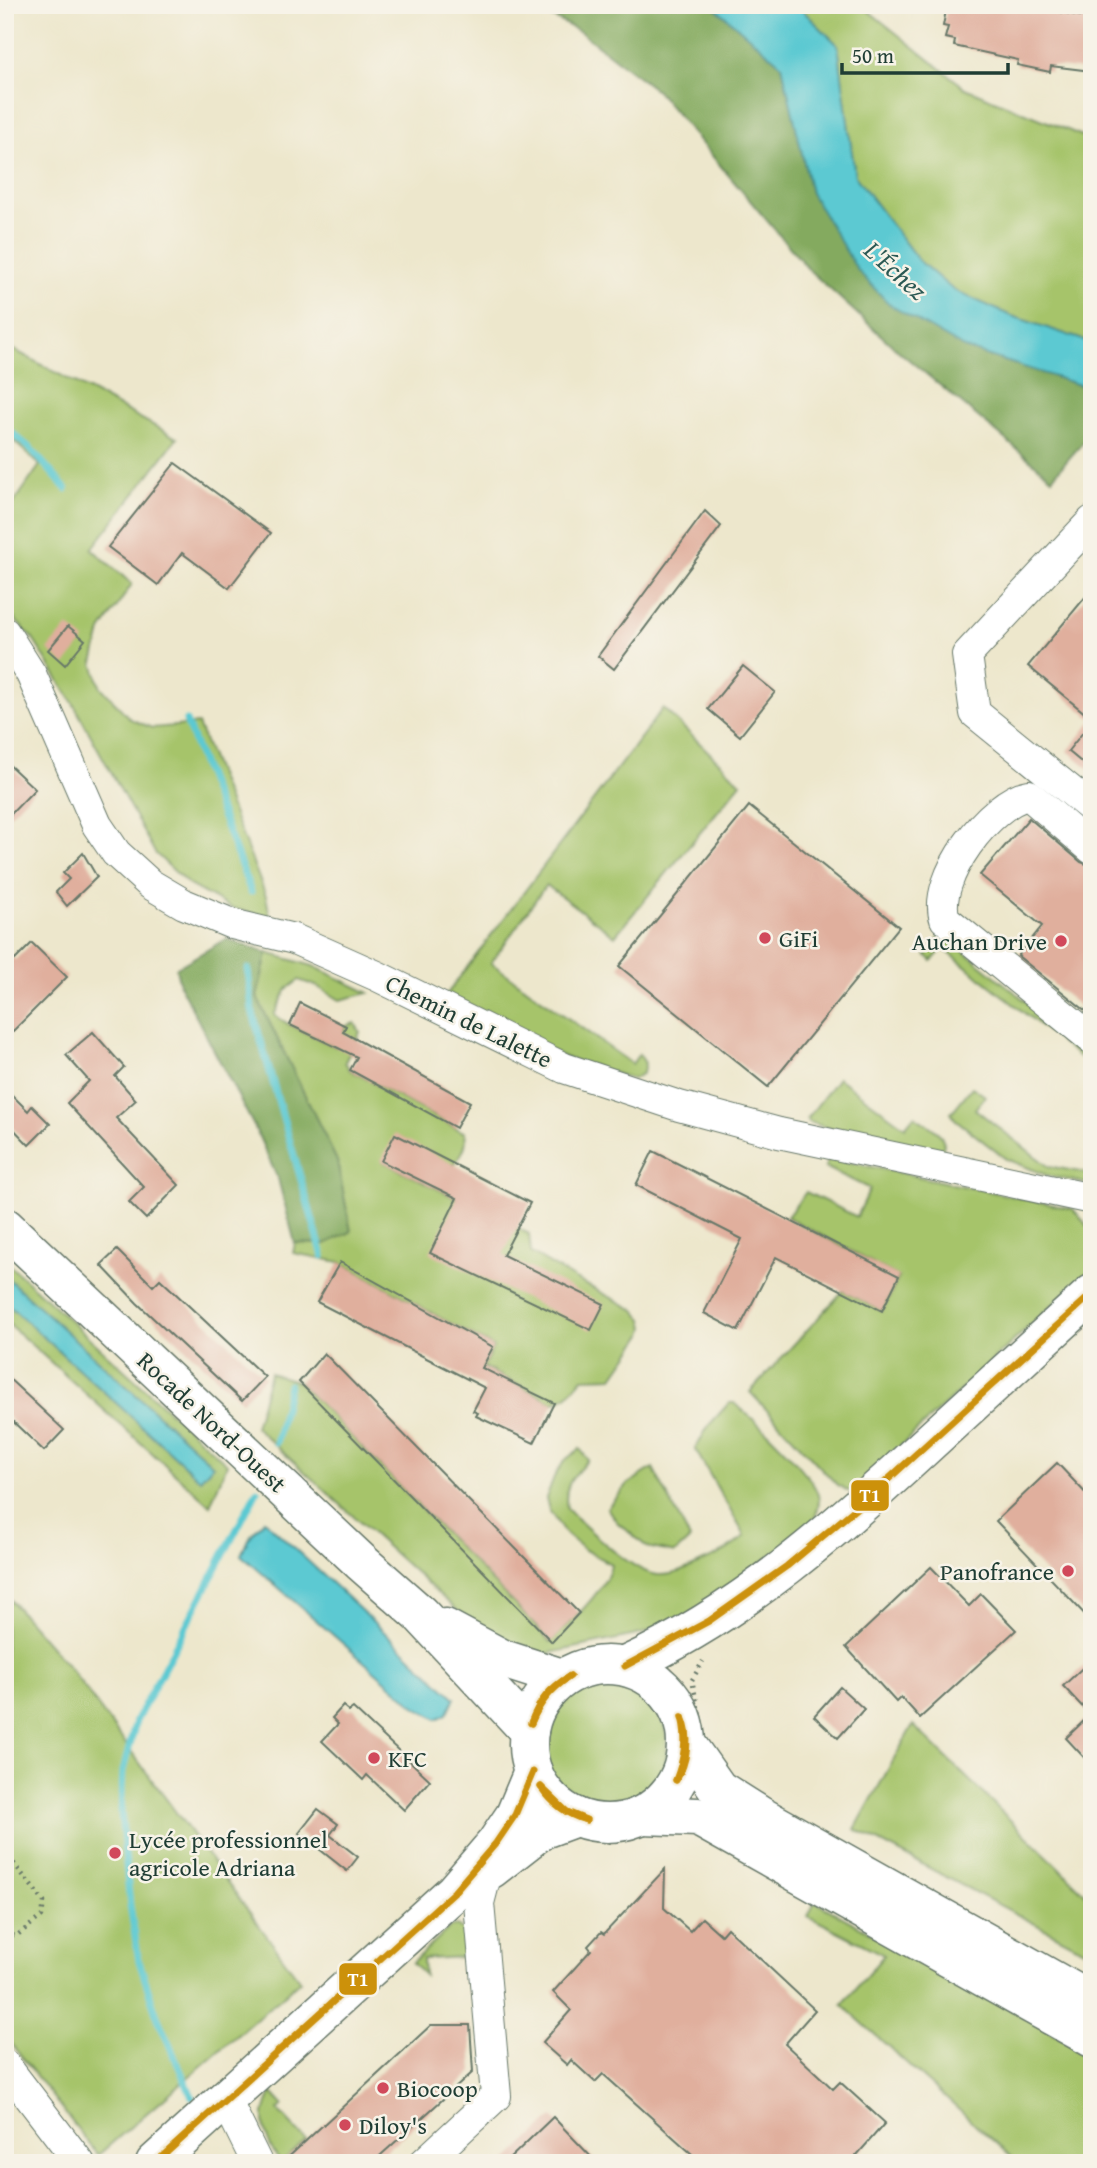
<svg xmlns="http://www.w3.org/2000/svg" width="1097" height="2168" font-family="'Gentium Book Plus',serif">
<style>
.green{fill:#a6c46b;stroke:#628050;stroke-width:2}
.forest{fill:#84aa5f;stroke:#52744a;stroke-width:2}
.water{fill:#5cc9d2;stroke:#3e8383;stroke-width:2}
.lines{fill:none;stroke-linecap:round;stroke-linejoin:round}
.stream{stroke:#5cc9d2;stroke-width:7}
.building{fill:#e0af9d}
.minor-casing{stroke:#677869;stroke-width:32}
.major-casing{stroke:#677869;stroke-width:41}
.path{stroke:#677869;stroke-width:4.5;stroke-dasharray:2 5;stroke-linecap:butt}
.minor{stroke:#fff;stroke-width:30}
.major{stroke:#fff;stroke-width:38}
.bus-1-casing{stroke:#f7f3e8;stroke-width:12}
.bus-1{stroke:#cc910a;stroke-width:7}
.poi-dot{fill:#d1495b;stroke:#f7f3e8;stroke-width:2.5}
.labels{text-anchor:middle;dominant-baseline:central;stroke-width:5;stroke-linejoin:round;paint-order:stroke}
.poi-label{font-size:24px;fill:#1f3d34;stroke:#f7f3e8;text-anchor:start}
.street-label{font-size:24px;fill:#1f3d34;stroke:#f7f3e8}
.water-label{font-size:26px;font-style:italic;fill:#2b5954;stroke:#f7f3e8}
.line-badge{stroke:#f7f3e8;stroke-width:2.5}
.badge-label{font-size:19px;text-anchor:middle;font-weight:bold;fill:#fff}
</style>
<rect width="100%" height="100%" fill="#f7f3e8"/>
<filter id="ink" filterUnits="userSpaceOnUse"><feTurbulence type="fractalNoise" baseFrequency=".0143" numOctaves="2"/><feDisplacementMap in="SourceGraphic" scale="14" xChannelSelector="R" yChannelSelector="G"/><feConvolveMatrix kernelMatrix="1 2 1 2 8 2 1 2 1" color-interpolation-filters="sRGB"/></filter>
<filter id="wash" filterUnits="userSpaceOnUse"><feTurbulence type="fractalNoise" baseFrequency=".00686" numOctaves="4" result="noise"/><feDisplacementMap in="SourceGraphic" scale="28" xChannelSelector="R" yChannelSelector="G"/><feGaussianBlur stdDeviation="1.57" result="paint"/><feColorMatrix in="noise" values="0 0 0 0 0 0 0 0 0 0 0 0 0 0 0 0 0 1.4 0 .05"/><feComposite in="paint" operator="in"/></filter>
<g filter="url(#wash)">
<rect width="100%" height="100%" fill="#ede7cc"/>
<!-- green -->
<g class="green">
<path d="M797 5H861L965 88 1092 140V343L1009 315 953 290 918 260 855 176 838 45Z"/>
<path d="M5 345 177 438 92 549 132 584 101 631 93 663 100 686 130 719 152 728 198 724 266 896 270 917 231 908 189 885 155 853 73 703 33 639 5 609V516L40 465 5 433Z"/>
<path d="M663 708 741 783 615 936 546 885 491 963 632 1064 639 1054 645 1063 643 1073 633 1079 564 1057 444 998Z"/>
<path d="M943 934 1092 1055V1067L943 948 932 961 926 955Z"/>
<path d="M267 953 313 966 369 993 340 1000 316 986 299 980 287 989 274 1015 290 1025 336 1047 346 1026 355 1023 360 1032 345 1062 350 1070 465 1133C468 1146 462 1154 454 1164L382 1161 529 1234 531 1253 577 1280 635 1310 643 1319 645 1327 643 1334 613 1377 583 1378 567 1396 554 1403 483 1367 493 1347 340 1262 293 1253 295 1243 325 1244 351 1231 337 1161 257 997Z"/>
<path d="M838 1078 905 1127 914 1116C925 1124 951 1135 942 1150L843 1132 808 1122 807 1119Z"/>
<path d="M972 1087 985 1096 975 1109 1048 1166 1092 1174V1185L1046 1175 1006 1159 955 1119 951 1113Z"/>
<path d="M829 1158 1073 1209 1092 1231V1268L851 1492 837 1485 750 1392 843 1291 882 1311 899 1277 787 1217 806 1192 857 1217 870 1189 825 1167Z"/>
<path d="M5 1261 227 1464 210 1505 5 1321V1302L200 1479 213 1465 5 1276Z"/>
<path d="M270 1373 299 1382 551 1642C568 1624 609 1587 611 1564L583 1549 563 1531 549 1510 546 1498 554 1477 565 1460 580 1449 588 1460C572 1478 563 1484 567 1509 586 1527 632 1573 658 1575 674 1576 689 1568 704 1561 720 1554 732 1548 745 1536L695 1449 709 1425 729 1403H734C754 1419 812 1472 818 1495 821 1504 815 1517 812 1526L683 1619 641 1634 545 1654 515 1646 461 1614 255 1427Z"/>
<path d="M653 1468 690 1539 675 1553 647 1547 617 1522 607 1508 628 1484Z"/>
<path d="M5 1594 72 1671 300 1981 98 2155 5 2036Z"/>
<circle cx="605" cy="1746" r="62"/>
<path d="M913 1725 1092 1900V1954L855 1829Z"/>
<path d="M815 1902 1092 2054V2163H1018L842 2005 884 1955 808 1916Z"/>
<path d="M457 1926 465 1932 467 1957 423 1959 424 1975 412 1963 450 1927Z"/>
<path d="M271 2092 283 2105 278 2110 306 2140 282 2163C271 2153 263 2131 264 2115 265 2107 269 2099 271 2092Z"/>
</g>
<!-- forest -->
<g class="forest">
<path d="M529 5H712L782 65 811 193 964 348 1092 389V432L1052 478 896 349 809 270 657 91 579 31Z"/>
<path d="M226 939 267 953 257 997 337 1161 351 1232 325 1244 295 1243 278 1179 255 1128 180 986 176 968Z"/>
</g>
<!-- water -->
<g class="water">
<path d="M712 5H797L838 45 855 176 918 260 953 290 1009 315 1092 343V389L964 348 890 305 858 271 811 193 782 65Z"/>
<path d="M5 1276 213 1465 200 1479 5 1302Z"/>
<path d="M264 1520 455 1698 447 1714 437 1719 416 1707 241 1555 248 1539Z"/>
</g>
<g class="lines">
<!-- stream -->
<g class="stream">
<path d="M5 427 31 449 66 489"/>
<path d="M186 721 251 892"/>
<path d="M248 969 252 1010 323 1256"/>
<path d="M276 1443 289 1385"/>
<path d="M192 2097 157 2016 139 1961 130 1905 121 1813 123 1771 136 1721 257 1491"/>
</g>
</g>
<g id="blocks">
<!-- building -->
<g class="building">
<path d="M947 5H1023L1092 18V71L1051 66 1050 72 1017 65 1018 60 954 46 955 40 945 38 948 27 943 26Z"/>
<path d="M175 463 271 533 229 588 182 553 158 585 108 547Z"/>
<path d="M705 511 721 526 614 669 598 656Z"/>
<path d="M1092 589V719L1028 666Z"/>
<path d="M68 626 85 640 65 665 48 650Z"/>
<path d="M743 666 775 692 740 736 708 709Z"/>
<path d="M1092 721V771L1068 751Z"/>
<path d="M5 761 35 789 5 820Z"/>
<path d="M749 806 899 927 768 1087 619 966Z"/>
<path d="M1029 818 1081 862 1092 866V1016L1018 956 1042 926 980 875Z"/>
<path d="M83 853 97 877 67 906 56 892 69 879 63 873Z"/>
<path d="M32 943 67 977 5 1039V951L15 960Z"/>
<path d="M300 1003 346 1026 343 1032 470 1102 456 1128 350 1070 357 1057 290 1025Z"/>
<path d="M93 1032 124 1067 115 1076 136 1100 116 1118 179 1185 146 1219 129 1202 144 1187 67 1103 89 1081 66 1055Z"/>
<path d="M5 1088 28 1111 32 1106 50 1124 29 1145 5 1120Z"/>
<path d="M395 1134 530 1203 503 1255 604 1304 591 1330 430 1253 457 1198 381 1161Z"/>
<path d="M653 1151 899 1276 882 1311 776 1257 738 1331 704 1313 742 1239 636 1185Z"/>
<path d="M117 1250 153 1286 160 1279 265 1377 242 1401 137 1303 101 1265Z"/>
<path d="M340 1262 493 1347 482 1368 554 1403 534 1443 476 1416 478 1413 473 1411 485 1388 317 1302Z"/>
<path d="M324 1353 579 1613 552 1642 299 1382Z"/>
<path d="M5 1375 64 1430 44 1451 5 1414Z"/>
<path d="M1057 1463 1092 1500V1622L996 1521Z"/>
<path d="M931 1567 969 1606 981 1594 1016 1630 920 1718 901 1697 896 1702 846 1647Z"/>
<path d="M1092 1659V1766L1066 1738 1090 1715 1063 1686Z"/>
<path d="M840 1687 864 1709 838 1738 814 1716Z"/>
<path d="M343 1706 349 1711 353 1708 430 1780 404 1810 367 1775 363 1780 322 1741 338 1724 332 1718Z"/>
<path d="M318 1809 338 1824 330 1835 358 1857 347 1871 299 1833Z"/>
<path d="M665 1869 664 1908 690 1931 702 1918 721 1935 727 1928 815 2010 785 2044 833 2089 840 2082 885 2123 850 2163H702L603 2074 595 2082 571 2060 567 2065 542 2043 571 2010 553 1992 591 1950 588 1946 601 1932 604 1934Z"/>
<path d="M431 2025H470L473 2072 372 2163H282Z"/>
<path d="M553 2117 597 2163H505Z"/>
</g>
</g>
</g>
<g filter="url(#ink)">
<use href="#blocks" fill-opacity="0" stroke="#677869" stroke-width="2"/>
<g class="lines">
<!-- minor casing -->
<g class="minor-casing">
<g id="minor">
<path d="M1092 521 967 655 975 713 1092 808"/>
<path d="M5 633 31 674 97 825 116 853 150 884 184 904 232 924 294 939 377 976 564 1068 679 1106 779 1133 1092 1199"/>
<path d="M1092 849 1029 795C991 801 931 880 945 919L1092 1039"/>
<path d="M5 2065 80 2163"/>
<path d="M225 2098 257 2163"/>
<path d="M424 2163 496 2096 479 1903 487 1872"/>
</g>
</g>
<!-- major casing -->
<g class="major-casing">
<g id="major">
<path d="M5 1227 361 1562 420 1614 529 1731"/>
<path d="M445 1628 503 1659 562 1678"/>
<circle cx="607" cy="1744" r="79"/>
<path d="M625 1666C742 1613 838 1527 931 1441 984 1392 1038 1343 1092 1294"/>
<path d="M687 1745 718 1789 759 1815 1092 2002"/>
<path d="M643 1815 698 1817 1092 2038"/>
<path d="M491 1869 541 1830 576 1817"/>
<path d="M155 2163 454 1892 496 1843 515 1815 533 1772"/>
</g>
</g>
<!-- path -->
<g class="path">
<path d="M575 1653 604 1648"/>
<path d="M701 1721 692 1680 703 1661"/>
<path d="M594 1840 611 1842 627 1838"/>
<path d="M5 1852 44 1902 42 1916 16 1936 5 1933"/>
</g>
<!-- minor -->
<use href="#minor" class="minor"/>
<!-- major -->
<use href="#major" class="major"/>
<!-- bus-1 casing -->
<g class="bus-1-casing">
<g id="bus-1">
<path d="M625 1666 709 1621 787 1566 860 1505 1092 1294"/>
<path d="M531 1723C539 1701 550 1688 570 1676"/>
<path d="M531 1723C540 1702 551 1689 570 1676"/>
<path d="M676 1780C684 1759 688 1739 682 1717"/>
<path d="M676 1780C687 1763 691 1736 682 1717"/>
<path d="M541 1787 567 1812 586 1820"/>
<path d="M541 1787C552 1803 568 1815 586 1820"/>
<path d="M155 2163 454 1892 496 1843 515 1815 533 1772"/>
</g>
</g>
<!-- bus-1 -->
<use href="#bus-1" class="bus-1"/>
</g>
</g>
<!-- markers -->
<g class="poi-dot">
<circle cx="765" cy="938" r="7"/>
<circle cx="1061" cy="941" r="7"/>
<circle cx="1068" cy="1571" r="7"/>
<circle cx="374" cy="1758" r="7"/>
<circle cx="115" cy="1853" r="7"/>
<circle cx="383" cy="2088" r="7"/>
<circle cx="345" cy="2125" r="7"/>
</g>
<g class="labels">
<!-- poi labels -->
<g class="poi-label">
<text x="779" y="938">GiFi</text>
<text x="1047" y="941" text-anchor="end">Auchan Drive</text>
<text x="1054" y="1571" text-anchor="end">Panofrance</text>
<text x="388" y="1758">KFC</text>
<text x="129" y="1839">Lycée professionnel<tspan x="129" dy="28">agricole Adriana</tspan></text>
<text x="397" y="2088">Biocoop</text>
<text x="359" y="2125">Diloy's</text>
</g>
<!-- street labels -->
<g class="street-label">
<text transform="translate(469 1021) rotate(26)">Chemin de Lalette</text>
<text transform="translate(212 1422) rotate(43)">Rocade Nord-Ouest</text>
</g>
<!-- water labels -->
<g class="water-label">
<text transform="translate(896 270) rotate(42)">L'Échez</text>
</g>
</g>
<g class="line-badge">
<rect x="850" y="1479" width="40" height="33" rx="7" fill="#cc910a"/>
<rect x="338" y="1962" width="40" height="34" rx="7" fill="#cc910a"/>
</g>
<g class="badge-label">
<text x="870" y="1502">T1</text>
<text x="358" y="1986">T1</text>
</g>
<!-- margin -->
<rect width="1097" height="2168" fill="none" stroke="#f7f3e8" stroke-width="28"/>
<!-- scale -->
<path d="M842 63v10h166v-10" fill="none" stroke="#1f3d34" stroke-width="3.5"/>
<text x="852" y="63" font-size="21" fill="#1f3d34" stroke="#f7f3e8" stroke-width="5" paint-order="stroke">50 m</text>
</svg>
